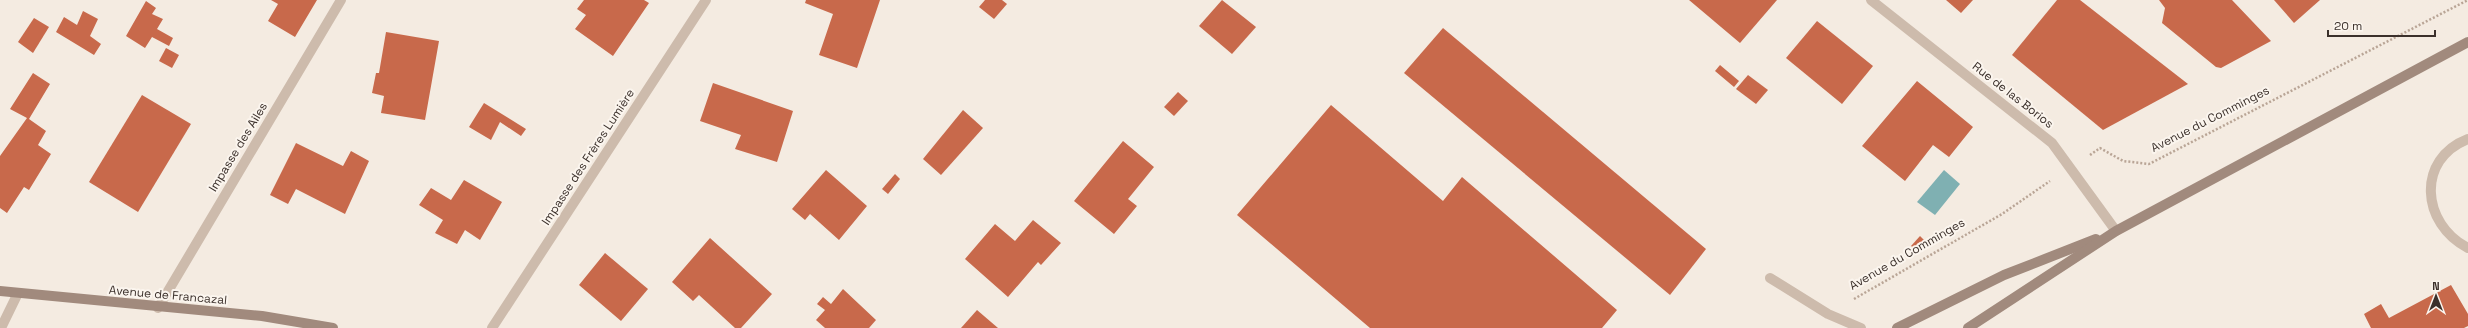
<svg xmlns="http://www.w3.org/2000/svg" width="2468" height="328" font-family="'Space Grotesk',sans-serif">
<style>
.water{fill:#7fb0b2}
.building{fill:#c8694b}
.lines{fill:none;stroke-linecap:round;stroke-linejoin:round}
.path{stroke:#b9a596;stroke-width:2.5;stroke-dasharray:2 2;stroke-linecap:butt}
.lane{stroke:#cdbbac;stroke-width:10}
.street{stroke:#cdbbac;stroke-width:10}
.secondary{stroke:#a18a7d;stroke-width:10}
.labels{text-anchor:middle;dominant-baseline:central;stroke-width:4;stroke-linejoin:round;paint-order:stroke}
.street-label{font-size:12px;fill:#3b302b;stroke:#fbf5ee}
</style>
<rect width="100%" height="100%" fill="#f4ebe1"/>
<!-- water -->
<path class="water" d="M1944 170 1960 184 1935 215 1917 202Z"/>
<!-- building -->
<g class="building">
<path d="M271 0H317L295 37 268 21 278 4Z"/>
<path d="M584 0H644L649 3 613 56 575 29 586 15 577 9Z"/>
<path d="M806 0H880L857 68 819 55 833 14 805 3Z"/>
<path d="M985 0H1002L1007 4 994 19 979 7Z"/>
<path d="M1222 0 1256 27 1232 54 1199 26Z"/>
<path d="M1689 0H1777L1740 43Z"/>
<path d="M1946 0H1973L1961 13Z"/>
<path d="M2057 0H2080L2188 84 2103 130 2012 55Z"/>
<path d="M2159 0H2232L2271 41 2221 68 2216 67 2162 23 2165 8Z"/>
<path d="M2274 0H2320L2294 23Z"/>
<path d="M146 1 156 8 152 14 163 19 157 29 173 38 169 46 152 37 145 48 126 36Z"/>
<path d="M83 11 98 19 90 36 101 44 94 55 56 32 64 17 77 25Z"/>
<path d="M34 18 49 27 33 53 18 42Z"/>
<path d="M1817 21 1873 66 1842 104 1786 58Z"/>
<path d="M1443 28 1706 249 1670 295 1404 73Z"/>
<path d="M386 32 439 41 425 120 381 113 384 96 372 93 376 73H379Z"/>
<path d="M166 48 179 55 172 68 159 61Z"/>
<path d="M1720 65 1739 81 1734 87 1715 71Z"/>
<path d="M33 73 50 84 29 119 46 131 38 145 51 154 29 190 24 187 7 213 0 208V156L27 118 10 109Z"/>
<path d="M1748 75 1768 90 1756 104 1736 89Z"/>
<path d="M1917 81 1973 127 1949 157 1933 145 1905 181 1862 146Z"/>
<path d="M713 83 793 111 777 162 735 149 741 135 700 121Z"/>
<path d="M1178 92 1188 101 1174 116 1164 107Z"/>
<path d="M142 95 191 124 138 212 89 182Z"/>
<path d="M484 103 526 129 521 136 500 122 491 140 469 127Z"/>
<path d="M1331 105 1443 201 1462 177 1617 310 1602 328H1370L1237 215Z"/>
<path d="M963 110 983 128 941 175 923 159Z"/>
<path d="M1123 141 1154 167 1128 199 1137 206 1114 234 1074 201Z"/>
<path d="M296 143 343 166 351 151 369 161 345 214 296 189 288 204 270 195Z"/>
<path d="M826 170 867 206 839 240 810 214 805 220 792 209Z"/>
<path d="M895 174 900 179 888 194 882 189Z"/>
<path d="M464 180 502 202 480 240 465 230 457 244 435 233 443 220 419 205 431 188 451 200Z"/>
<path d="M1033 220 1061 243 1041 265 1038 262 1008 297 965 259 995 224 1015 241Z"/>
<path d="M1920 236 1924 240 1917 250 1911 246Z"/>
<path d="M710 238 772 294 741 328H735L699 295 693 301 672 282Z"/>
<path d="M605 253 648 289 621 321 579 285Z"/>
<path d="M2451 285 2468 314V326L2464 328H2371L2364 314 2381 304 2389 318Z"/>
<path d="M843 289 876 320 869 328H825L816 320 825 310 817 304 823 297 831 304Z"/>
<path d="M977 310 998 328H961Z"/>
</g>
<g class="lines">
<!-- path -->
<g class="path">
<path d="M2090 155 2100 148 2123 161 2149 164 2468 0"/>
<path d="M1854 299 2002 214 2050 181"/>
</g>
<!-- lane -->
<path class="lane" d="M1770 278 1828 314 1861 328"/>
<!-- street -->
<g class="street">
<path d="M1871 0 2052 143 2116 231"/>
<path d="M2468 139C2416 159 2421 224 2468 248"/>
<path d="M158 308 341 0"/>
<path d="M1 328 18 293"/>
<path d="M492 328 706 0"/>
</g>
<!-- secondary -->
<g class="secondary">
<path d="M0 291 262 316 333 328"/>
<path d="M1897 328 2004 275 2096 239"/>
<path d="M1968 328 2116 231 2468 42"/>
</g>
</g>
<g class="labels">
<!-- street labels -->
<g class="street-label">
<text transform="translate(2013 95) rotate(38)">Rue de las Borios</text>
<text transform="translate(2210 119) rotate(-27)">Avenue du Comminges</text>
<text transform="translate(238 147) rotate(-59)">Impasse des Ailes</text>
<text transform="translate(588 157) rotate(-57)">Impasse des Frères Lumière</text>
<text transform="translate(1907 254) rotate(-30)">Avenue du Comminges</text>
<text transform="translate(168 295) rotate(5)">Avenue de Francazal</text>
</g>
</g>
<!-- north arrow -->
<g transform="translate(2436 296)" stroke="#fbf5ee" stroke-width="3" paint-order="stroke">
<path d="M0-3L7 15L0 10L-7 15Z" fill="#3b302b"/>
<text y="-6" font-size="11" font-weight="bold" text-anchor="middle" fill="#3b302b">N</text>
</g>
<!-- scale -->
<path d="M2328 30v6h107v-6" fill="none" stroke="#3b302b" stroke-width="2"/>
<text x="2334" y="30" font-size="12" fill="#3b302b" stroke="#fbf5ee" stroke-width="3" paint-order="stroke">20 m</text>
</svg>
